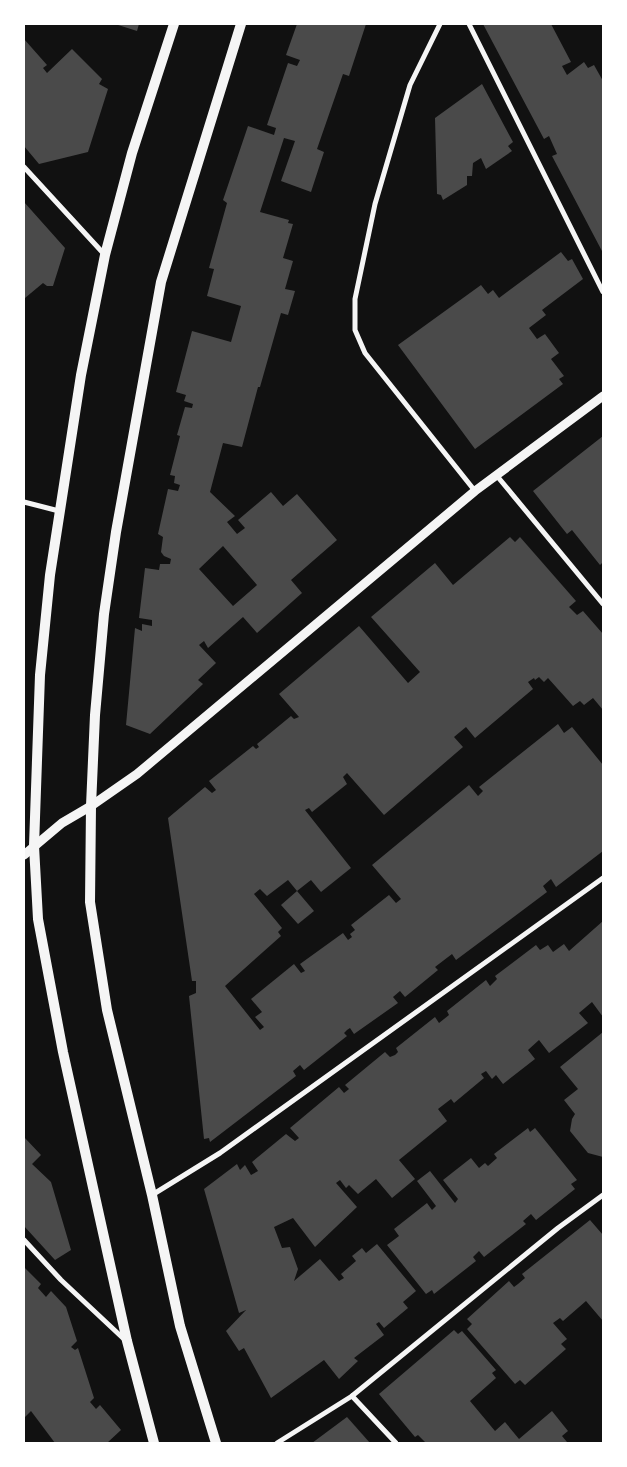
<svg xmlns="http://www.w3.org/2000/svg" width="627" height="1467" font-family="'Fira Sans Condensed',sans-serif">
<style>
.building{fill:#4a4a4a;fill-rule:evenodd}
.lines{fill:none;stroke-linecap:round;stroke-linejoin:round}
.minor{stroke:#f5f5f5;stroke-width:5}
.tertiary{stroke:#f5f5f5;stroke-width:9}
.secondary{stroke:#f5f5f5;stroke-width:10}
</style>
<rect width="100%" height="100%" fill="#111"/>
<!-- building -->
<g class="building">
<path d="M115 24H139L137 31Z"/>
<path d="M297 24H366L349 76 343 74 317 149 324 152 311 192 281 181 295 141 284 138 260 212 289 220 288 223 293 224 283 258 293 261 285 289 295 291 288 315 281 313 260 387H258L242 447 223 443 210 492 235 516 227 522 237 534 245 528 238 520 271 492 283 506 297 494 337 540 291 580 302 593 257 633 243 617 208 648 204 641 199 645 216 663 198 680 203 684 150 734 126 725 135 628 142 631V624L152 626V620L139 618 145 568 159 570 160 564H170L171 559 164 556 161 552 163 537 158 534 168 489 178 491 180 485 174 483 175 476 170 475 180 436 177 435 185 407 192 408 193 404 184 401 186 395 176 392 192 331 231 342 241 306 207 296 214 269 209 268 227 203 223 200 248 126 274 135 276 128 267 125 288 63 297 66 300 60 286 55ZM223 546 257 585 233 606 199 569Z"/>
<path d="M483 24H551L571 62 562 66 567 75 584 62 588 68 594 65 603 81V253L552 156 557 154 549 136 544 139Z"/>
<path d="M24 39 47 65 43 68 47 73 72 49 102 79 99 84 108 89 88 152 39 164 24 146Z"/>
<path d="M482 84 513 142 508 146 512 151 486 169 481 158 473 163 472 176H467V185L443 200 441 195 437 194 435 118Z"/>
<path d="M24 202 65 248 53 286H47L43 283 25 298Z"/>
<path d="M561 252 568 261 572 259 583 279 542 310 546 315 529 328 537 339 545 334 559 353 551 359 564 376 559 379 563 384 475 449 398 345 481 285 488 294 493 290 499 298Z"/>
<path d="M603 436V562L600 565 572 530 567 534 533 491Z"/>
<path d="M510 537 515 542 520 537 576 601 569 607 577 615 583 611 603 634V710L593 698 584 705 580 701 573 706 548 678 544 682 539 677 535 680 534 678 528 682 533 689 475 738 466 727 454 737 463 747 384 815 347 773 343 777 347 784 312 812 309 808 305 810 351 868 321 892 311 880 297 891 288 880 267 896 260 889 254 894 282 928 278 932 281 936 225 986 260 1030 264 1027 255 1017 262 1012 251 999 294 964 301 973 305 971 300 964 343 933 348 940 352 937 350 934 355 930 351 925 389 895 396 903 401 899 372 865 469 785 478 796 483 791 479 787 558 724 564 733 572 727 603 765V851L556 887 551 879 543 886 547 892 456 960 452 954 435 967 438 970 405 997 400 991 393 997 398 1003 354 1034 350 1028 347 1030 344 1033 347 1036 304 1070 300 1065 293 1071 296 1076 210 1142 209 1138 204 1139 189 996 196 993V981H192L168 818 205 787 212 793 216 790 209 781 253 746 256 749 259 747 257 744 291 716 294 719 299 717 279 694 359 626 408 683 420 672 371 617 435 563 453 585Z"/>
<path d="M297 891 314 911 298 924 281 905Z"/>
<path d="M603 921V1017L592 1002 579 1013 588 1023 549 1053 539 1040 528 1050 535 1059 503 1084 496 1075 492 1079 486 1071 481 1074 484 1078 454 1103 451 1099 438 1109 447 1121 399 1160 415 1179 392 1198 376 1179 358 1194 349 1185 346 1188 340 1180 336 1183 357 1207 315 1247 293 1218 274 1227 282 1248 290 1247 298 1269 294 1281 320 1259 339 1281 344 1278 341 1274 356 1261 352 1256 362 1248 366 1253 377 1244 416 1291 403 1302 408 1308 384 1328 379 1322 376 1324 384 1335 354 1358 358 1361 339 1379 324 1360 271 1398 244 1348 239 1351 226 1331 246 1310 239 1313 204 1189 237 1164 240 1170 245 1165 251 1175 258 1171 252 1162 286 1134 295 1141 299 1138 290 1128 339 1087 344 1093 349 1089 345 1085 385 1052 390 1057 395 1055 398 1052 396 1048 435 1017 439 1023 449 1015 447 1011 486 980 490 986 497 979 495 976 536 945 540 950 548 945 553 952 564 944 569 951Z"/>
<path d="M603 1032V1157L588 1153 570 1131 572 1119 575 1114 564 1100 578 1089 560 1067Z"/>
<path d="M528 1128 530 1132 535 1128 577 1180 571 1184 575 1189 536 1220 531 1214 523 1221 526 1224 484 1257 479 1251 473 1257 476 1261 434 1294 432 1290 426 1294 387 1245 399 1236 394 1229 427 1203 432 1210 436 1206 417 1181 430 1171 455 1203 458 1199 443 1180 471 1158 479 1168 485 1163 488 1166 497 1158 494 1154Z"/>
<path d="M24 1137 41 1155 32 1164 51 1182 71 1250 55 1260 24 1226Z"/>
<path d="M590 1220 603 1235V1321L586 1301 563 1321 560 1318 553 1323 567 1339 561 1344 566 1349 525 1385 520 1380 515 1384 467 1329 472 1324 467 1319 509 1281 514 1287 518 1284 525 1278 522 1274Z"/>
<path d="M24 1267 41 1284 38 1288 46 1297 51 1291 66 1307 77 1341 71 1347 75 1350 78 1348 94 1398 90 1402 96 1409 100 1405 121 1430 107 1443H55L31 1411 24 1418Z"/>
<path d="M454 1330 458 1334 462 1331 496 1370 492 1373 496 1378 470 1401 495 1431 505 1422 519 1439 552 1411 568 1431 562 1436 567 1442 426 1443 418 1435 415 1437 379 1394Z"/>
<path d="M347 1417 370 1443H312Z"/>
</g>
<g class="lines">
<!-- minor -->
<g class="minor">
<path d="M440 24 410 85 375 204 355 299V330L365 353 475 491"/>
<path d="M469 24 603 292"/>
<path d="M24 167 104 254"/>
<path d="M497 476 603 604"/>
<path d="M24 502 59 511"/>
<path d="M152 1195 220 1153 603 878"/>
<path d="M24 1240 61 1280 125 1340"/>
<path d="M352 1396 396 1443"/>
<path d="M277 1443 352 1396 558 1228 603 1195"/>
</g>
<!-- tertiary -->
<path class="tertiary" d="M24 855 62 823 91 806 137 774 475 491 603 396"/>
<!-- secondary -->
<g class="secondary">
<path d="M154 1443 127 1341 63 1052 38 919 34 846 40 675 50 575 81 375 105 255 132 153 174 24"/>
<path d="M216 1443 180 1326 152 1195 107 1010 90 902 91 806 95 715 104 614 116 532 161 282 241 24"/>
</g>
</g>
<!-- border -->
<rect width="627" height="1467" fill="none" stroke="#ffffff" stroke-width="50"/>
</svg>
